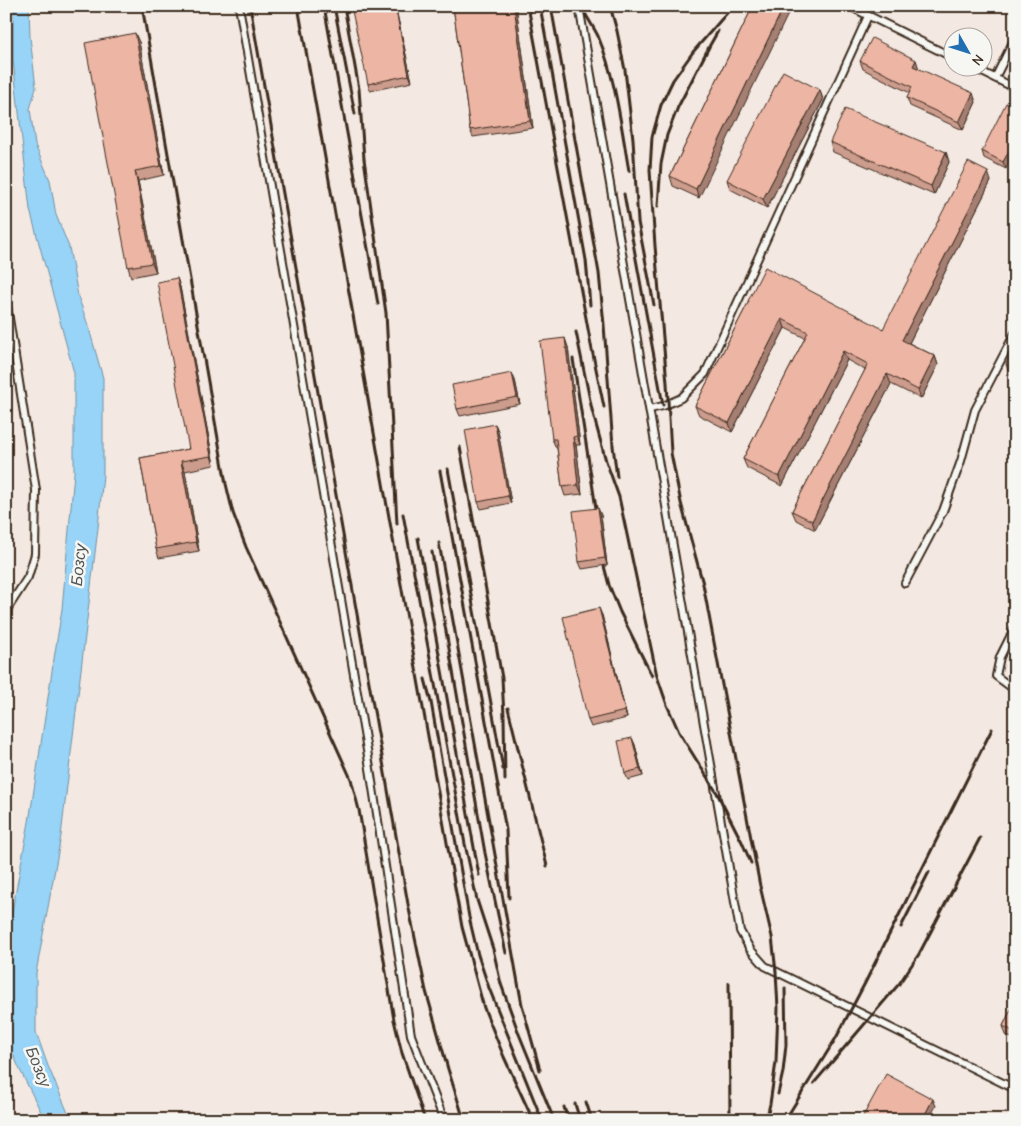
<svg xmlns="http://www.w3.org/2000/svg" width="1021" height="1126" font-family="'Comic Neue',sans-serif">
<style>
.water{fill:#97d4f8;stroke:#7290a1}
.lines{fill:none;stroke-linecap:round;stroke-linejoin:round}
.service-casing{stroke:#3b2a1e;stroke-width:10}
.service{stroke:#f6f6f2;stroke-width:6}
.rail{stroke:#3b2a1e;stroke-width:3}
.wall{fill:#cc9c8d;stroke:#3b2a1e}
.shaded-wall{fill:#a67f73;stroke:#3b2a1e}
.building{fill:#edb5a4;stroke:#3b2a1e}
.labels{text-anchor:middle;dominant-baseline:central;stroke-width:5;stroke-linejoin:round;paint-order:stroke}
.water-label{font-size:16px;font-style:italic;fill:#525454;stroke:#f6f6f2}
</style>
<rect width="100%" height="100%" fill="#f4e9e2"/>
<filter id="ink" filterUnits="userSpaceOnUse"><feTurbulence type="fractalNoise" baseFrequency=".02" numOctaves="2"/><feDisplacementMap in="SourceGraphic" scale="10" xChannelSelector="R" yChannelSelector="G"/><feConvolveMatrix kernelMatrix="1 2 1 2 8 2 1 2 1" color-interpolation-filters="sRGB"/></filter>
<g filter="url(#ink)">
<!-- water -->
<path class="water" d="M13 6H29L30 37 36 88 30 109 35 145 50 180 56 215 69 247 78 296 88 325 103 378V475L98 528 61 836 36 973V1032L48 1066 71 1120H45L20 1070 6 1039V943L29 822 52 671 62 609 74 473V373L30 210 13 60Z"/>
<g class="lines">
<!-- service casing -->
<g class="service-casing">
<g id="service">
<path d="M239 6 369 762 411 1035 444 1120"/>
<path d="M579 6 740 931 750 949 765 966 1015 1089"/>
<path d="M849 6 954 58"/>
<path d="M974 68 1015 88"/>
<path d="M995 78 1015 38"/>
<path d="M6 299 36 490 35 554 28 577 6 611"/>
<path d="M650 409 663 406 681 398 705 374 868 16"/>
<path d="M905 583 943 511 961 461 975 410 1015 333"/>
<path d="M1015 627 1000 657 996 676 1015 690"/>
</g>
</g>
<!-- service -->
<use href="#service" class="service"/>
<!-- rail -->
<g class="rail">
<path d="M142 6 226 484 233 513 246 547 351 779 359 810 394 1020 402 1053 425 1120"/>
<path d="M250 6 408 904 426 991 448 1069 464 1120"/>
<path d="M298 6 462 927 484 1008 504 1057 533 1120"/>
<path d="M324 6 378 304"/>
<path d="M334 6 355 114"/>
<path d="M344 6 359 89 364 159 386 313 397 524"/>
<path d="M528 6 591 345 604 407"/>
<path d="M540 6 586 260 590 305"/>
<path d="M551 6 599 273 604 325 613 446 617 477"/>
<path d="M581 6C586 16 593 26 598 36 616 79 621 126 629 171"/>
<path d="M610 6 617 31 625 70 633 139 638 222 654 305"/>
<path d="M733 6 693 52 673 80 661 105 652 137 650 170 655 246 667 383 671 453 681 503 703 584 760 886 772 937 776 972 778 1008 776 1062 770 1104 766 1120"/>
<path d="M624 194 663 405"/>
<path d="M658 206 661 164 667 135 678 107 710 45 718 31"/>
<path d="M576 332 592 410 606 461 619 497 657 676 667 705 679 732 717 793 742 842 751 863"/>
<path d="M573 359 597 515"/>
<path d="M460 447 502 678 504 716 505 780"/>
<path d="M448 469 503 769"/>
<path d="M440 471 506 830 509 898"/>
<path d="M403 514 465 844 477 900 493 949 501 984 519 1034 552 1115"/>
<path d="M418 538 479 875"/>
<path d="M439 543 522 1005 540 1070"/>
<path d="M432 552 485 853 506 953"/>
<path d="M604 566 609 585 620 612 652 676"/>
<path d="M425 679 431 702 469 917 478 955 489 988 542 1120"/>
<path d="M508 708 547 866"/>
<path d="M901 927 929 872"/>
<path d="M729 983 730 1120"/>
<path d="M814 1083 899 984 919 954 980 838"/>
<path d="M778 1094 783 1072 786 1045 785 988"/>
<path d="M586 1102 592 1120"/>
<path d="M575 1104 580 1120"/>
<path d="M564 1107 568 1120"/>
<path d="M785 1120 836 1038 865 983 992 729"/>
</g>
</g>
<!-- wall -->
<g class="wall">
<path d="M374 6H395L412 82 370 91 368 84Z"/>
<path d="M453 6H516L533 128 473 137 470 130Z"/>
<path d="M753 6 699 198 673 186 670 176Z"/>
<path d="M139 42 164 175 138 181 156 272 131 277 128 267Z"/>
<path d="M916 60 918 68 976 102 963 130 910 106 907 98 910 93 863 69 860 61Z"/>
<path d="M820 90 823 100 767 208 730 189 727 180Z"/>
<path d="M1015 107 1006 169 984 158 982 151Z"/>
<path d="M830 142 946 152 949 162 934 195 833 152Z"/>
<path d="M991 181 909 343 935 356 938 365 921 399 891 384 815 530 796 520 792 511 865 370 847 360 782 486 747 468 743 459 805 338 785 328 732 432 699 415 695 406 748 303V301L883 329Z"/>
<path d="M177 278 180 287 214 465 185 471 199 551 159 558 156 549 140 458 189 449Z"/>
<path d="M1015 346V377L1009 374 1006 364Z"/>
<path d="M568 347 580 445H576L582 494 565 496 562 487 557 448H556L552 439Z"/>
<path d="M515 380 520 404 460 416 457 409Z"/>
<path d="M495 424 498 431 511 503 481 509 478 502Z"/>
<path d="M601 515 607 565 582 569 579 562Z"/>
<path d="M602 615 627 718 591 727 588 720Z"/>
<path d="M632 738 635 745 643 776 628 780 625 773Z"/>
<path d="M1015 1001V1040L1006 1035 1003 1026Z"/>
</g>
<!-- shaded-wall -->
<g class="shaded-wall">
<path d="M395 6 396 9 412 82 409 75Z"/>
<path d="M514 6H516L533 128 530 121Z"/>
<path d="M784 6H792L699 198 696 189Z"/>
<path d="M135 33 139 42 164 175 161 166Z"/>
<path d="M916 60 919 69 913 66Z"/>
<path d="M820 90 823 100 767 208 763 199Z"/>
<path d="M973 93 976 102 963 130 959 122Z"/>
<path d="M1015 140V151L1006 169 1003 162Z"/>
<path d="M946 152 949 162 934 195 931 186Z"/>
<path d="M135 171 138 181 156 272 152 263Z"/>
<path d="M988 172 991 181 906 349 902 340Z"/>
<path d="M177 278 180 287 214 465 211 456Z"/>
<path d="M782 319 785 328 732 432 729 423Z"/>
<path d="M565 338 568 347 580 445 577 436Z"/>
<path d="M843 351 847 360 782 486 779 477Z"/>
<path d="M935 356 938 365 921 399 918 390Z"/>
<path d="M512 373 515 380 520 404 517 397Z"/>
<path d="M887 374 891 384 815 530 812 521Z"/>
<path d="M495 424 498 431 511 503 508 496Z"/>
<path d="M573 437 576 445 582 494 578 485Z"/>
<path d="M181 461 185 471 199 551 196 542Z"/>
<path d="M598 508 601 515 607 565 605 558Z"/>
<path d="M599 608 602 615 627 718 625 711Z"/>
<path d="M632 738 635 745 643 776 640 769Z"/>
<path d="M933 1099 936 1106 928 1120H922Z"/>
</g>
<!-- building -->
<g class="building">
<path d="M374 6H395L409 75 368 84 352 11Z"/>
<path d="M453 6H514L530 121 470 130Z"/>
<path d="M753 6H784L696 189 670 176Z"/>
<path d="M135 33 161 166 135 171 152 263 128 267 85 43Z"/>
<path d="M872 38 916 60 913 66 973 93 959 122 907 98 912 87 860 61Z"/>
<path d="M783 71 820 90 763 199 727 180Z"/>
<path d="M1006 103 1015 107V140L1003 162 982 151Z"/>
<path d="M845 109 946 152 931 186 830 142Z"/>
<path d="M968 162 988 172 902 340 935 356 918 390 887 374 812 521 792 511 868 364 843 351 779 477 743 459 808 332 782 319 729 423 695 406 749 301H748L765 267 883 329Z"/>
<path d="M177 278 211 456 181 461 196 542 156 549 140 458 189 449 157 282Z"/>
<path d="M565 338 577 436 573 437 578 485 562 487 556 439H552L540 341Z"/>
<path d="M1015 346V369L1006 364Z"/>
<path d="M512 373 517 397 457 409 452 385Z"/>
<path d="M495 424 508 496 478 502 465 430Z"/>
<path d="M598 508 605 558 579 562 573 511Z"/>
<path d="M599 608 625 711 588 720 563 617Z"/>
<path d="M632 738 640 769 625 773 618 741Z"/>
<path d="M1015 1001V1032L1003 1026Z"/>
<path d="M886 1074 933 1099 922 1120H861Z"/>
</g>
</g>
<g class="labels">
<!-- water labels -->
<g class="water-label">
<text transform="translate(79 565) rotate(-84)">Бозсу</text>
<text transform="translate(38 1067) rotate(68)">Бозсу</text>
</g>
</g>
<!-- margin -->
<rect width="1021" height="1126" fill="none" stroke="#f6f6f2" stroke-width="25"/>
<rect x="12" y="12" width="996" height="1101" fill="none" stroke="#3b2a1e" stroke-width="2" filter="url(#ink)"/>
<!-- north arrow -->
<g transform="translate(968 52) rotate(129)"><circle r="24" fill="#f6f6f2" stroke="#aba49d"/>
<path d="M0-4L9 19L0 12L-9 19Z" fill="#1f6fb2"/>
<text y="-8" font-size="14" font-weight="bold" text-anchor="middle" fill="#3b2a1e">N</text>
</g>
</svg>
